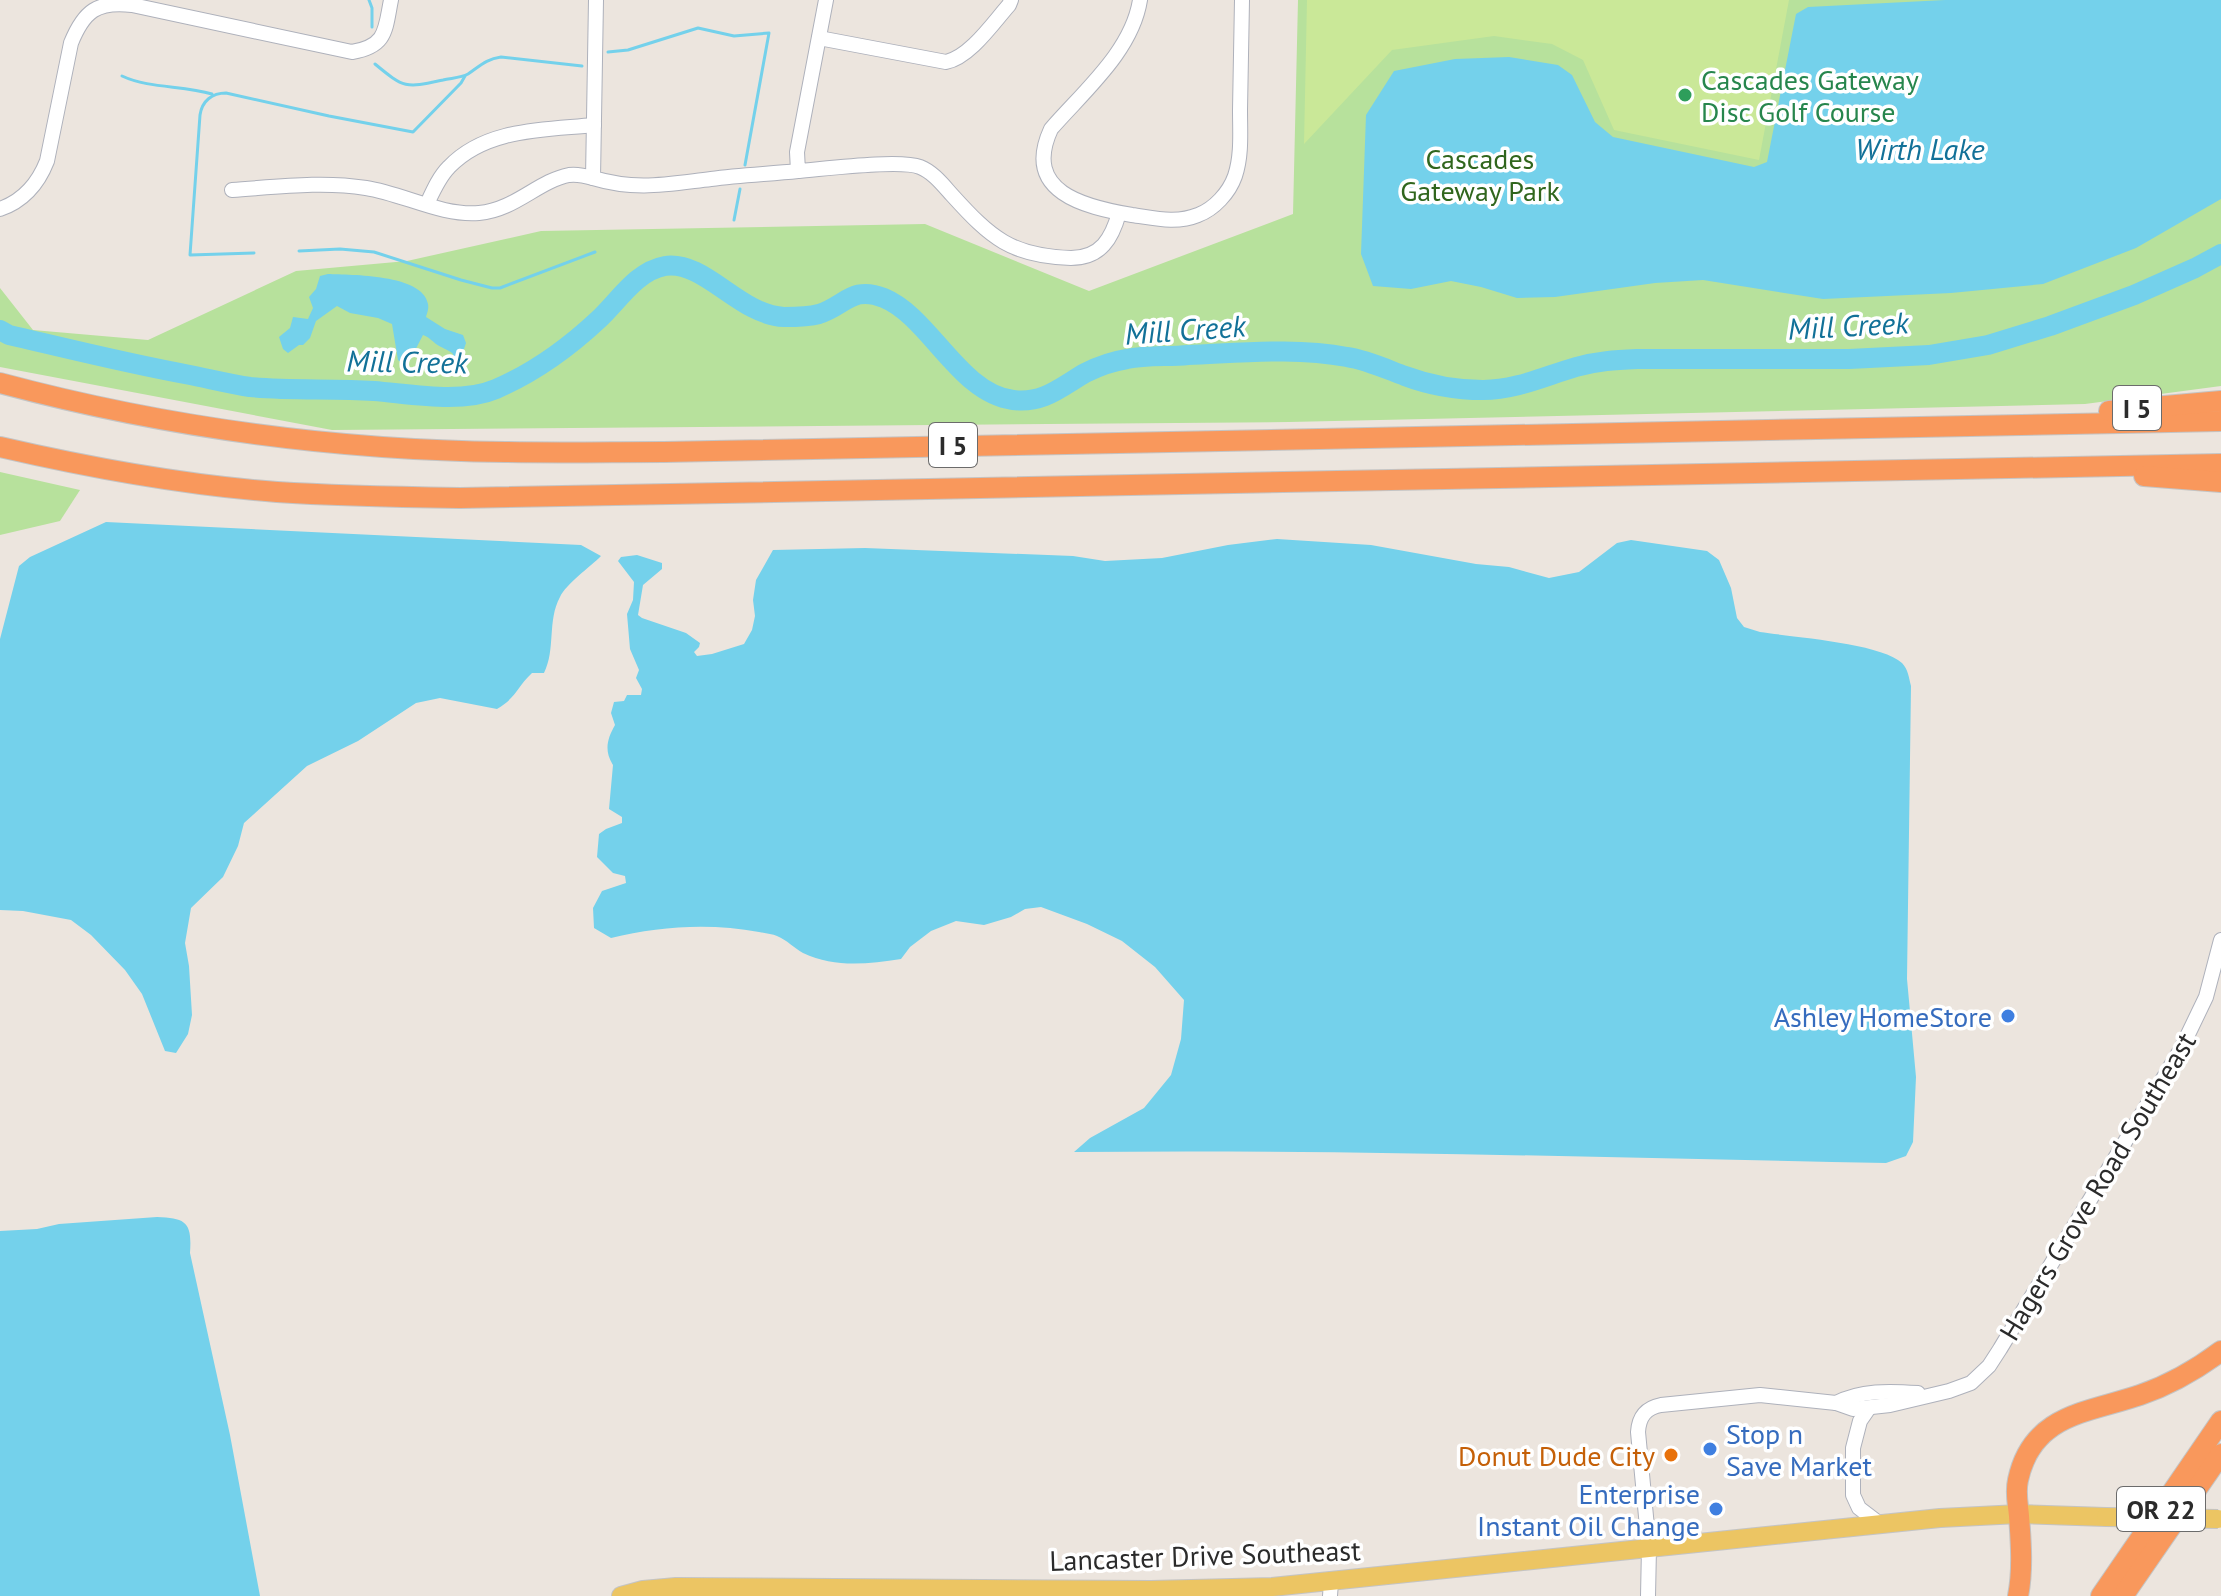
<svg xmlns="http://www.w3.org/2000/svg" width="2221" height="1596" font-family="'PT Sans',sans-serif">
<style>
.green{fill:#b7e19c}
.pitch{fill:#cae898}
.water{fill:#74d1eb}
.lines{fill:none;stroke-linecap:round;stroke-linejoin:round}
.stream{stroke:#74d1eb;stroke-width:3}
.river{stroke:#74d1eb;stroke-width:20}
.minor-casing{stroke:#aeb1bb;stroke-width:16}
.major-casing{stroke:#c4c4c4;stroke-width:20}
.highway-casing{stroke:#c4c4c4;stroke-width:22}
.minor{stroke:#fff;stroke-width:14}
.major{stroke:#ecc563;stroke-width:18}
.highway{stroke:#f9985c;stroke-width:20}
.major-bridge-casing{stroke:#c4c4c4;stroke-width:20;stroke-linecap:butt}
.major-bridge{stroke:#ecc563;stroke-width:18}
.leisure-dot{fill:#2e9e5b;stroke:#fff;stroke-width:3}
.shop-dot{fill:#3f7fe0;stroke:#fff;stroke-width:3}
.food-dot{fill:#e8710a;stroke:#fff;stroke-width:3}
.labels{text-anchor:middle;dominant-baseline:central;stroke-width:7;stroke-linejoin:round;paint-order:stroke}
.shield{fill:#fff;stroke:#6b6b6b;stroke-width:2}
.shield-label{font-size:26px;font-weight:bold;fill:#2b2b2b}
.leisure-label{font-size:28px;fill:#27864d;stroke:#fff;text-anchor:start}
.park-label{font-size:28px;fill:#30661d;stroke:#fff}
.shop-label{font-size:28px;fill:#366cbe;stroke:#fff;text-anchor:end}
.street-label{font-size:28px;fill:#2b2b2b;stroke:#fff}
.food-label{font-size:28px;fill:#c56008;stroke:#fff;text-anchor:end}
.water-label{font-size:30px;font-style:italic;fill:#127198;stroke:#fff}
</style>
<rect width="100%" height="100%" fill="#ece5de"/>
<!-- green -->
<g class="green">
<path d="M1298 0H2221V386L2085 404 1289 422 332 430 0 367V288L33 330 148 340 296 271 407 261 541 231 925 224 1089 291 1293 214Z"/>
<path d="M0 472 80 490 60 521 0 535Z"/>
</g>
<!-- pitch -->
<path class="pitch" d="M1307 0H1789L1759 160 1614 130 1583 60 1552 44 1494 36 1392 50 1304 144Z"/>
<!-- water -->
<g class="water">
<path d="M1945 0H2221V199L2136 248 2043 284 1951 293 1823 299 1703 280 1655 283 1555 297 1517 298 1481 287 1451 281 1411 289 1373 286 1361 254 1366 115 1394 71 1455 59 1509 57 1558 65 1572 75 1595 122 1613 137 1754 167 1767 162 1796 14 1808 7Z"/>
<path d="M328 274C351 275 423 274 428 304 429 309 427 313 426 317L445 329 463 335 466 343 460 361 454 362 453 354C448 349 441 348 436 344 431 340 430 338 423 335L409 362 404 365 398 360 392 324 378 318 350 313 337 306 316 321 310 338 303 345H299L288 353 283 349 279 337 290 328 293 317 308 319 313 308 309 297 316 289 320 276Z"/>
<path d="M106 522 581 545 601 556C590 567 566 584 560 597 547 621 556 649 544 673H532C516 688 517 697 497 709L440 698 416 703 358 741 307 766 244 823 238 846 223 877 191 908 185 943 189 966 192 1015 188 1034 176 1053 165 1051 142 994 125 970 91 935 71 920 23 911 0 910V639L19 566 30 557Z"/>
<path d="M1277 539 1371 545 1476 564 1509 567 1549 578 1579 572 1617 543 1631 540 1707 551 1719 560 1731 588 1737 618 1744 627 1760 632C1792 637 1881 643 1902 663 1908 669 1909 678 1911 686L1907 979 1916 1077 1913 1142 1906 1156 1886 1163C1616 1158 1345 1149 1074 1152L1090 1138 1144 1108 1171 1075 1181 1039 1184 1000 1155 967 1122 941 1087 924 1041 907 1025 909 1011 917 984 925 956 921 931 931 910 947 901 959C867 964 835 968 803 953 794 948 787 940 777 936 772 934 765 933 759 932 711 923 659 926 611 938L594 928 593 908 602 891 626 883 625 876 613 873 597 857 599 834 606 829 622 823V817L609 809 613 765C604 751 607 739 615 725L611 713 614 702 624 701 627 695H641L642 689 636 678 639 670 630 649 627 614 633 600 634 582 618 561 621 557 637 555 662 563V569L643 585 638 615 642 618 686 633 700 643 699 647 694 652 697 656 712 654 744 644 752 630 755 616 753 600 756 580 773 550 865 548 1073 556 1105 561 1162 558 1228 545Z"/>
<path d="M157 1217C187 1218 192 1223 190 1253L230 1435 260 1596H0V1231L37 1229 59 1224Z"/>
</g>
<g class="lines">
<!-- stream -->
<g class="stream">
<path d="M369 0 372 8V27"/>
<path d="M608 52 628 50 698 28 734 36 769 33 745 165"/>
<path d="M375 64C405 89 406 88 443 80 451 78 461 78 468 74 480 66 486 59 501 57L582 66"/>
<path d="M122 76C150 89 183 85 212 94"/>
<path d="M734 220 740 189"/>
<path d="M299 251 340 249 374 252 461 280 492 288H500L595 252"/>
<path d="M254 253 190 255 200 115C202 101 212 93 226 93L329 116 413 132 461 83 465 76"/>
</g>
<!-- river -->
<path class="river" d="M0 330 9 335C69 349 129 364 190 375 210 379 230 384 250 387 291 391 333 388 374 391 411 394 461 404 496 389 533 373 568 348 598 320 618 302 636 271 665 266 705 260 739 315 784 317 795 317 808 317 819 314 845 306 852 285 884 298 930 317 959 393 1013 400 1043 404 1061 387 1085 373 1097 367 1114 361 1127 359 1147 355 1169 357 1188 355 1240 353 1296 347 1347 357 1367 360 1386 369 1405 376 1429 385 1458 390 1483 390 1516 390 1545 376 1576 367 1597 361 1616 360 1637 359H1849L1929 355 1988 345 2050 326 2134 295 2195 268 2221 254"/>
<!-- minor casing -->
<g class="minor-casing">
<g id="minor">
<path d="M596 0 593 178C636 191 668 184 711 179 740 175 769 174 798 171"/>
<path d="M826 0 797 152 798 171C824 169 900 159 920 167 933 172 943 185 952 195 991 238 1011 256 1071 258 1101 258 1112 238 1119 213"/>
<path d="M1140 0C1132 51 1084 91 1051 129 1022 192 1084 207 1132 215 1154 218 1176 224 1198 215 1214 209 1229 193 1235 176 1242 155 1240 132 1240 110 1241 73 1241 37 1242 0"/>
<path d="M819 38 946 62C970 57 993 23 1009 5L1011 0"/>
<path d="M232 190C277 187 322 181 366 188 404 194 441 216 479 213 515 210 538 181 569 175 577 174 586 176 593 178"/>
<path d="M427 204C433 191 439 177 449 167 486 128 545 130 594 125"/>
<path d="M0 209C23 201 38 184 47 161L71 43C84 11 97 1 132 5L352 52C387 46 385 30 391 0"/>
<path d="M1836 1403C1861 1390 1889 1391 1918 1393"/>
<path d="M1869 1408 1860 1421 1853 1448V1495L1859 1508 1880 1524"/>
<path d="M1330 1596 1331 1582"/>
<path d="M1648 1596 1649 1548 1638 1432C1639 1416 1646 1408 1661 1405L1760 1395 1836 1403 1853 1409 1890 1405 1949 1391 1971 1383 1989 1366 2000 1349 2181 1049 2206 997 2221 940"/>
</g>
</g>
<!-- major casing -->
<g class="major-casing">
<path id="major" d="M621 1596 643 1590 676 1587 1151 1590 1272 1587 1940 1518 2019 1514 2106 1517"/>
</g>
<!-- highway casing -->
<g class="highway-casing">
<g id="highway">
<path d="M0 383C164 427 336 450 506 452 559 453 612 452 664 452L2221 421"/>
<path d="M2109 411 2221 401"/>
<path d="M0 447C91 468 183 485 277 492 338 496 399 497 460 498L2221 464"/>
<path d="M2144 476 2221 482"/>
<path d="M2018 1596C2023 1571 2021 1542 2019 1516 2018 1503 2015 1493 2018 1480 2032 1414 2087 1413 2140 1395 2169 1385 2197 1369 2221 1351"/>
<path d="M2101 1596 2221 1421"/>
<path d="M2123 1596 2221 1454"/>
</g>
</g>
<!-- minor -->
<use href="#minor" class="minor"/>
<!-- major -->
<use href="#major" class="major"/>
<!-- highway -->
<use href="#highway" class="highway"/>
<!-- major-bridge casing -->
<g class="major-bridge-casing">
<path id="major-bridge" d="M2106 1517 2218 1519"/>
</g>
<!-- major-bridge -->
<use href="#major-bridge" class="major-bridge"/>
</g>
<!-- markers -->
<circle class="leisure-dot" cx="1685" cy="95" r="8"/>
<g class="shop-dot">
<circle cx="2008" cy="1016" r="8"/>
<circle cx="1710" cy="1449" r="8"/>
<circle cx="1716" cy="1509" r="8"/>
</g>
<circle class="food-dot" cx="1671" cy="1455" r="8"/>
<g class="labels">
<!-- shield labels -->
<g class="shield">
<rect x="2113" y="386" width="48" height="44" rx="6"/>
<rect x="929" y="423" width="48" height="44" rx="6"/>
<rect x="2117" y="1487" width="88" height="44" rx="6"/>
</g>
<g class="shield-label">
<text x="2137" y="408">I 5</text>
<text x="953" y="445">I 5</text>
<text x="2161" y="1509">OR 22</text>
</g>
<!-- leisure labels -->
<g class="leisure-label">
<text x="1701" y="79">Cascades Gateway<tspan x="1701" dy="32">Disc Golf Course</tspan></text>
</g>
<!-- park labels -->
<g class="park-label">
<text x="1480" y="158">Cascades<tspan x="1480" dy="32">Gateway Park</tspan></text>
</g>
<!-- shop labels -->
<g class="shop-label">
<text x="1992" y="1016">Ashley HomeStore</text>
<text x="1726" y="1433" text-anchor="start">Stop n<tspan x="1726" dy="32">Save Market</tspan></text>
<text x="1700" y="1493">Enterprise<tspan x="1700" dy="32">Instant Oil Change</tspan></text>
</g>
<!-- street labels -->
<g class="street-label">
<text transform="translate(2097 1186) rotate(-59)">Hagers Grove Road Southeast</text>
<text transform="translate(1205 1555) rotate(-2)">Lancaster Drive Southeast</text>
</g>
<!-- food labels -->
<g class="food-label">
<text x="1655" y="1455">Donut Dude City</text>
</g>
<!-- water labels -->
<g class="water-label">
<text x="1920" y="148">Wirth Lake</text>
<text transform="translate(1848 325) rotate(-3)">Mill Creek</text>
<text transform="translate(1185 329) rotate(-4)">Mill Creek</text>
<text transform="translate(407 361) rotate(1)">Mill Creek</text>
</g>
</g>
</svg>
